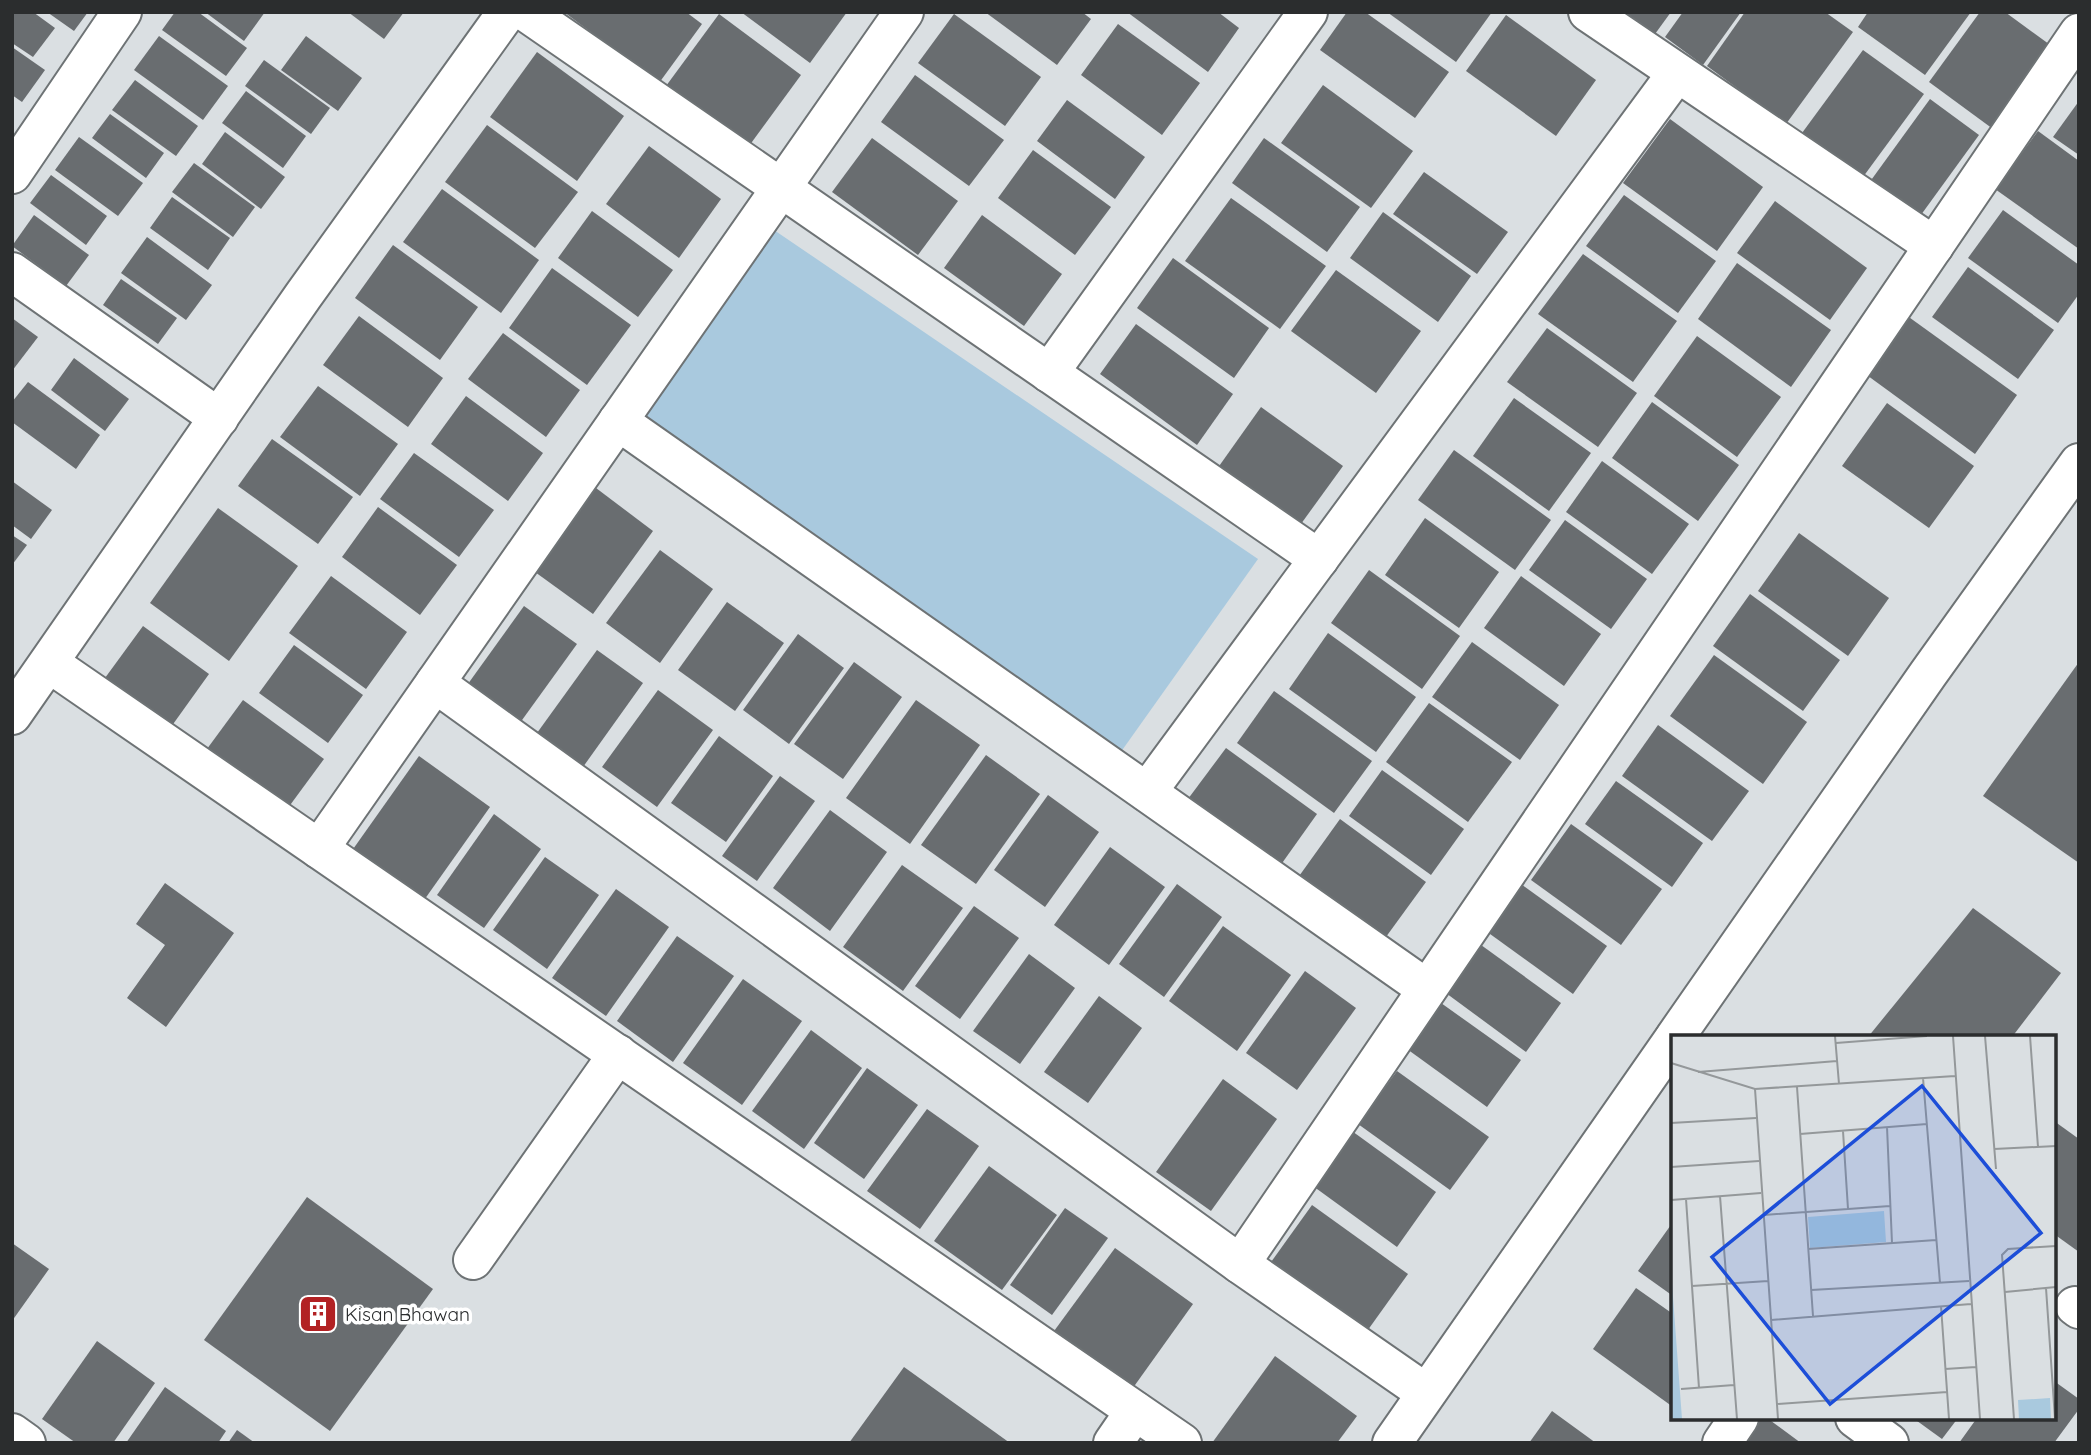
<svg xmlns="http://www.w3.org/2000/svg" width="2091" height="1455" font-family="Quicksand,sans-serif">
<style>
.green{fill:#a9c9de}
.building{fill:#696d70}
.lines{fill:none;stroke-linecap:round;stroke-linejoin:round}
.minor-casing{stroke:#6e7375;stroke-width:42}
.minor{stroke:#fff;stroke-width:38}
.labels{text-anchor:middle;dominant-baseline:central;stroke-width:7;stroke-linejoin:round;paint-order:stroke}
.poi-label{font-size:19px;fill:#2b2d2e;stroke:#fff;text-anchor:start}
.inset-road{fill:none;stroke:#94989a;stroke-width:2}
.view{fill:#1d4ed8;fill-opacity:0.15;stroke:#1d4ed8;stroke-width:3.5}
.inset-edge{fill:none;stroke:#2b2d2e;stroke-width:3.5}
</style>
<rect width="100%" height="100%" fill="#dadfe2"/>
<!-- green -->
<path class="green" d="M771 228 1258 559 1118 756 634 421Z"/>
<!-- building -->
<g class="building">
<path d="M12 12H33L55 28 33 57 12 43Z"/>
<path d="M47 12H88L74 31Z"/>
<path d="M175 12H198L247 48 226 76 162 30Z"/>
<path d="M205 12H265L244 41Z"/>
<path d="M348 12H404L384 39Z"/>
<path d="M564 12H686L702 24 659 83Z"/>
<path d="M741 12H847L810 63Z"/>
<path d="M985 12H1082L1091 19 1057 65Z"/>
<path d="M1127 12H1218L1239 28 1208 72Z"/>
<path d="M1347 12H1365L1449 72 1415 118 1320 50Z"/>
<path d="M1387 12H1492L1456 62Z"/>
<path d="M1624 12H1671L1655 34Z"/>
<path d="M1683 12H1741L1703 65 1665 37Z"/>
<path d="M1745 12H1825L1853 32 1786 124 1707 66Z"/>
<path d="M1868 12H1971L1925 75 1858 27Z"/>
<path d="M1980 12H2005L2053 47 1993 129 1929 82Z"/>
<path d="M719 14 801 75 749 146 666 86Z"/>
<path d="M954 14 1041 77 1005 126 918 63Z"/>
<path d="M1506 15 1596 80 1556 136 1466 71Z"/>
<path d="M1118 24 1200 83 1162 135 1081 75Z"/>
<path d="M159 36 228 86 203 120 134 70Z"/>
<path d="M306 36 362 78 338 111 281 70Z"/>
<path d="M12 47 45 70 22 102 12 95Z"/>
<path d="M1863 50 1924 94 1863 177 1802 133Z"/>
<path d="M537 52 624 116 577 181 490 117Z"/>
<path d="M264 60 330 108 311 134 245 86Z"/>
<path d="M915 75 1004 140 969 186 881 122Z"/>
<path d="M135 80 198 126 176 156 112 110Z"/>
<path d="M1323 85 1413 151 1371 208 1281 143Z"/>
<path d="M246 91 306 136 283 168 222 123Z"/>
<path d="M1930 99 1979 135 1918 219 1869 183Z"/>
<path d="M1067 100 1145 157 1115 199 1037 141Z"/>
<path d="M2079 101V155L2053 137Z"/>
<path d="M110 114 164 153 146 178 92 138Z"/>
<path d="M1670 119 1763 187 1717 251 1623 183Z"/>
<path d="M487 125 578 192 535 248 445 182Z"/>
<path d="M2038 131 2079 161V249L1995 189Z"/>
<path d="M225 132 285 177 261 209 202 164Z"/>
<path d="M79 137 143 183 118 216 55 170Z"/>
<path d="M872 138 958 201 918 255 832 192Z"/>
<path d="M1264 138 1360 207 1327 252 1232 183Z"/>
<path d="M649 146 721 199 679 258 606 204Z"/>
<path d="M1033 150 1111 207 1075 255 998 198Z"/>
<path d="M194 163 255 207 233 237 172 192Z"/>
<path d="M1424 172 1508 232 1477 274 1393 214Z"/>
<path d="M51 175 107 216 86 245 30 203Z"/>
<path d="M442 189 539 260 501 313 403 242Z"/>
<path d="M1624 195 1716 261 1678 313 1586 246Z"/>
<path d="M172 197 230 238 208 270 150 228Z"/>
<path d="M1231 198 1326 266 1280 329 1185 261Z"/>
<path d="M1775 201 1867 268 1830 320 1737 253Z"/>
<path d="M2003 210 2079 265V294L2058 323 1968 258Z"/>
<path d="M592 211 673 270 638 317 558 258Z"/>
<path d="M1383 212 1471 276 1438 322 1350 258Z"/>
<path d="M34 215 89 255 66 286 12 246Z"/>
<path d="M982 215 1062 274 1024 326 944 268Z"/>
<path d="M147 237 212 285 186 320 121 273Z"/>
<path d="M393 245 478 307 440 360 355 298Z"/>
<path d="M1583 254 1677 321 1633 382 1538 314Z"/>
<path d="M1173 258 1269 328 1234 378 1137 308Z"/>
<path d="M1737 263 1831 330 1791 387 1698 319Z"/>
<path d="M1968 267 2054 330 2018 379 1932 317Z"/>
<path d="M552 268 631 325 587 385 509 328Z"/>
<path d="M1336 270 1421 331 1376 393 1291 331Z"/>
<path d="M121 279 177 318 158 344 103 305Z"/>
<path d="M1906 315 2017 395 1975 454 1864 373Z"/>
<path d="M359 316 443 378 408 427 323 365Z"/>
<path d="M12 318 38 337 12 371Z"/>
<path d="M1136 324 1233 394 1197 445 1100 374Z"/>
<path d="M1547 328 1637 393 1598 447 1507 382Z"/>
<path d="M503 333 580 390 546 437 468 379Z"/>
<path d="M1697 336 1781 397 1737 457 1654 396Z"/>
<path d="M74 358 129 399 105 431 51 390Z"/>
<path d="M28 382 100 435 76 469 12 422V402Z"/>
<path d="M318 386 398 444 360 496 280 437Z"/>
<path d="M466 396 543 453 508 501 431 444Z"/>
<path d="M1514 398 1591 453 1549 511 1473 456Z"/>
<path d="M1652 402 1739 465 1698 521 1612 458Z"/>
<path d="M1887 403 1974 466 1929 528 1842 466Z"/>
<path d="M1261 407 1343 466 1298 528 1217 469Z"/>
<path d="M272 439 353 497 318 544 238 486Z"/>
<path d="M1454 450 1551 520 1515 570 1418 500Z"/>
<path d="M414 453 494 510 459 557 380 499Z"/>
<path d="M1602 461 1689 524 1652 574 1566 512Z"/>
<path d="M12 481 52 510 31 539 12 525Z"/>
<path d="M596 488 653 531 593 614 535 572Z"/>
<path d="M378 507 457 565 420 615 342 557Z"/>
<path d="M218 508 298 566 229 661 150 603Z"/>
<path d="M1425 518 1499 572 1459 628 1385 575Z"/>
<path d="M1565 520 1647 579 1611 629 1529 570Z"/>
<path d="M1799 533 1889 598 1848 656 1758 591Z"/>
<path d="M12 535 27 545 12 565Z"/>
<path d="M660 550 713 589 660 663 606 623Z"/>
<path d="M1369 570 1460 636 1422 689 1331 623Z"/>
<path d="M331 576 407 632 366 689 289 633Z"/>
<path d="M1521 576 1601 634 1564 686 1484 628Z"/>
<path d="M1750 594 1840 660 1803 711 1713 646Z"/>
<path d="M727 602 784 643 735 711 678 670Z"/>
<path d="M524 606 577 644 517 727 465 688Z"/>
<path d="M143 626 209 674 171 727 105 678Z"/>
<path d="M1328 633 1416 697 1376 752 1289 689Z"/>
<path d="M798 634 844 668 789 744 743 710Z"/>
<path d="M1472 642 1559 705 1520 760 1432 697Z"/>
<path d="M294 645 363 695 328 743 259 693Z"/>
<path d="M597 650 643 683 583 767 537 733Z"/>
<path d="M1714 655 1807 722 1763 784 1670 716Z"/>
<path d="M854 662 902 697 843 779 794 744Z"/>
<path d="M2079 662V863L1983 796Z"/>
<path d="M658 690 713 730 657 807 602 767Z"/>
<path d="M1274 691 1372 761 1334 813 1237 743Z"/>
<path d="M243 700 324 759 285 812 204 753Z"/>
<path d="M916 700 980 745 910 844 846 798Z"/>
<path d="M1429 703 1512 762 1468 822 1386 762Z"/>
<path d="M1658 725 1749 791 1712 841 1622 776Z"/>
<path d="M719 736 773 776 726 842 671 803Z"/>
<path d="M1226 748 1317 814 1275 873 1182 807Z"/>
<path d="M986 755 1040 794 976 884 921 845Z"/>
<path d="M419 756 490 807 422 903 351 852Z"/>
<path d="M1382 770 1464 829 1431 875 1349 816Z"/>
<path d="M780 776 815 801 757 881 722 856Z"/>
<path d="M1616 781 1703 843 1672 887 1585 824Z"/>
<path d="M1048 795 1099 832 1045 907 994 870Z"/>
<path d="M830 810 887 852 830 931 773 888Z"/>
<path d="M494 814 541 849 484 928 437 895Z"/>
<path d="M1340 819 1426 882 1383 941 1297 879Z"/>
<path d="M1571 824 1662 889 1621 945 1531 880Z"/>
<path d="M1110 847 1165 887 1109 965 1054 925Z"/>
<path d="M545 857 599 895 547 969 493 930Z"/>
<path d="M902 865 963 908 903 991 843 947Z"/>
<path d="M1514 879 1607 946 1573 994 1479 926Z"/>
<path d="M165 883 234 933 166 1027 127 998 165 945 136 924Z"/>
<path d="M1177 884 1222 917 1164 997 1119 964Z"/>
<path d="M616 889 669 927 606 1016 552 978Z"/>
<path d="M974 906 1019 938 960 1019 915 986Z"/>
<path d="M1973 908 2061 973 2012 1037H1868Z"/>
<path d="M1223 926 1291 975 1237 1051 1169 1001Z"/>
<path d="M677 936 734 976 673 1062 617 1021Z"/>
<path d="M1470 937 1561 1003 1526 1052 1435 985Z"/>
<path d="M1029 954 1075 988 1020 1064 973 1031Z"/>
<path d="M1305 971 1356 1008 1297 1090 1246 1053Z"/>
<path d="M743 979 802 1021 742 1105 683 1063Z"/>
<path d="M1099 996 1142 1028 1088 1103 1044 1072Z"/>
<path d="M1441 1003 1521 1060 1487 1107 1407 1049Z"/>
<path d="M811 1030 862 1068 804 1149 752 1111Z"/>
<path d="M867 1068 918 1105 864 1179 814 1143Z"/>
<path d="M1397 1071 1489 1137 1450 1190 1358 1124Z"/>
<path d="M1223 1079 1277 1119 1211 1211 1156 1172Z"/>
<path d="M927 1109 979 1146 920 1229 867 1191Z"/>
<path d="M2054 1121 2079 1139V1252L2054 1234Z"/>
<path d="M1345 1126 1436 1192 1397 1247 1306 1181Z"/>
<path d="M989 1166 1057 1215 1002 1290 934 1241Z"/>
<path d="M307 1197 433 1289 330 1431 204 1340Z"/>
<path d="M1312 1205 1408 1274 1365 1334 1269 1265Z"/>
<path d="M1065 1208 1108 1238 1052 1315 1010 1285Z"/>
<path d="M1673 1222V1296L1638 1271Z"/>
<path d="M12 1243 49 1269 12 1321Z"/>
<path d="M1115 1248 1193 1304 1125 1399 1046 1342Z"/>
<path d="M1636 1288 1673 1314V1407L1593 1349Z"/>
<path d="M97 1341 155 1383 113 1443H76L42 1419Z"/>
<path d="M1275 1356 1357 1416 1337 1443H1212Z"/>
<path d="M904 1367 1010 1443H849Z"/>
<path d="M2054 1381 2079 1399V1409L2054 1443H1959L1977 1418H2054Z"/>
<path d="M165 1387 226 1431 218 1443H126Z"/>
<path d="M1552 1411 1596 1443H1529Z"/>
<path d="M1761 1418H1767L1801 1443H1743Z"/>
<path d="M1913 1418H1958L1942 1439Z"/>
<path d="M237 1430 255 1443H228Z"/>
</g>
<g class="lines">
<!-- minor casing -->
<g class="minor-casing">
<g id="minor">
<path d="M526 12 1319 559"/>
<path d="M1588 12 1934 246"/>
<path d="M12 174 122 12"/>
<path d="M12 272 219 418"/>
<path d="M1049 373 1308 12"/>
<path d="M618 421 1427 989"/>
<path d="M49 663 1182 1443"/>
<path d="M435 683 1240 1264 1426 1393"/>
<path d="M12 715 303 296 507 12"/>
<path d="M1147 792 1677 73"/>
<path d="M319 849 904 12"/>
<path d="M1675 1037 1928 674 2079 463"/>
<path d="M473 1260 618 1054"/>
<path d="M1240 1264 2079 33"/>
<path d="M2075 1306 2079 1309"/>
<path d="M1855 1418 1889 1443"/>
<path d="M12 1433 26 1443"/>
<path d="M1113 1443 1135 1411"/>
<path d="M1392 1443 1673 1040"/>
<path d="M1722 1443 1739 1418"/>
</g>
</g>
<!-- minor -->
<use href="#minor" class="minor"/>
</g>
<!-- icons -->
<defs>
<g id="building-square" transform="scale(2.0125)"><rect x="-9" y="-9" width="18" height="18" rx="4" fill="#b22123" stroke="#fff"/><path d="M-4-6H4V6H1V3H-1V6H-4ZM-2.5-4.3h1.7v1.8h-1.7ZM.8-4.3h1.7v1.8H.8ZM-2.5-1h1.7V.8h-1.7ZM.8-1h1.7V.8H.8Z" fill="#fff"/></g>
</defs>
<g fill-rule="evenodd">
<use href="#building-square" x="318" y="1314"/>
</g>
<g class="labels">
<!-- poi labels -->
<g class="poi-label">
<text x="345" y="1314">Kisan Bhawan</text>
</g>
</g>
<!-- overview -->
<g transform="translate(1671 1035)">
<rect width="385" height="385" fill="#dadfe2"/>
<path d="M213 176 215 207 139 213 137 182ZM0 235 11 384H0ZM379 363 380 384H348L347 365Z" fill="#a9c9de"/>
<path class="inset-road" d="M164 1 168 49M282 1 309 384M314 1 325 134M359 1 367 112M165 8 256 1M0 28 84 54 284 41M27 37 166 26M252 43 269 248M126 52 142 281M84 54 107 384M0 88 85 83M216 92 221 208M172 96 177 174M129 99 256 89M323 114 385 111M0 132 88 126M49 161 66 384M15 164 28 353M0 165 90 158M93 180 219 171M137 214 265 205M21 251 97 246M375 253 384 384M140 255 298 246M334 257 385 252M270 271 278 384M100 285 300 269M274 334 305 332M10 354 63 350M106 369 276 357M343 384 331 220 337 214 385 211"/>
<path class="view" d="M251 51 370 198 159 369 41 222Z"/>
<rect width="385" height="385" class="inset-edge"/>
</g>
<!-- border -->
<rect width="2091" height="1455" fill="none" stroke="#2b2d2e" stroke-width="28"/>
</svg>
